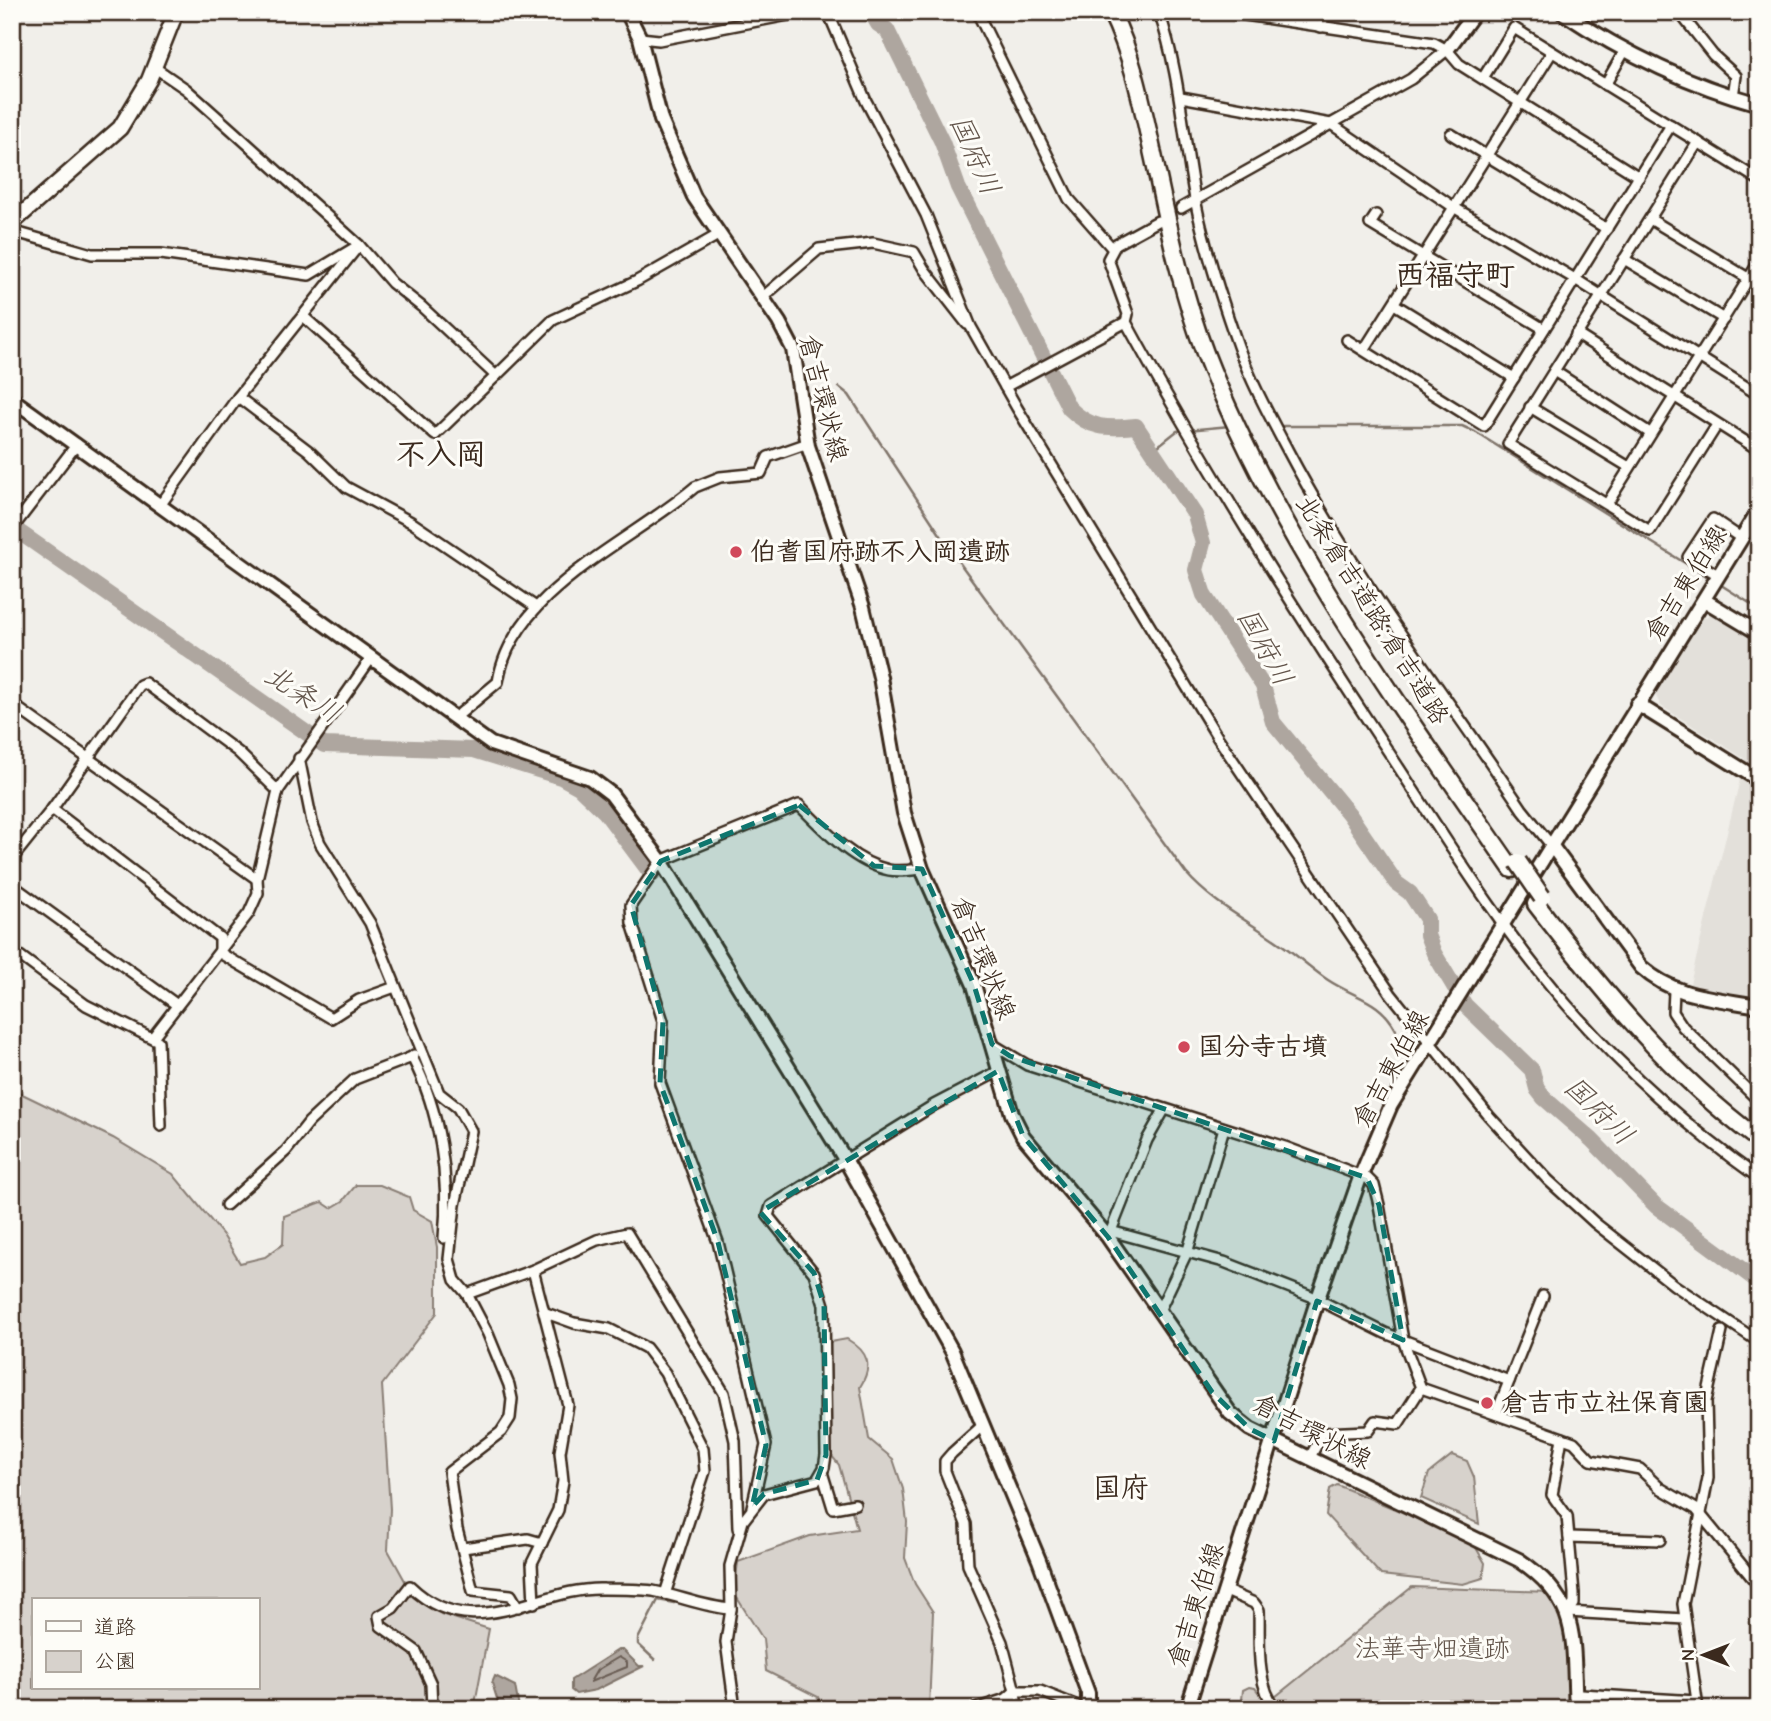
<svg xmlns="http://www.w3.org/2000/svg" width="1771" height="1721" font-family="'Comic Neue','Klee One',sans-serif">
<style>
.built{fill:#e3e0da}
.green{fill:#d7d2cc;stroke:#897e75;stroke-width:2;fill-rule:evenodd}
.water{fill:#aea69f;stroke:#80746b;stroke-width:2}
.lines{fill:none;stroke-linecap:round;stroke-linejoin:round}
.shore{stroke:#695c52;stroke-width:2}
.stream{stroke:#80746b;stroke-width:2.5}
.river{stroke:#aea69f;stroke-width:16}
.street-casing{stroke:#3b2a1e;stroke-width:14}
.secondary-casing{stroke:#3b2a1e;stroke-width:18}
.primary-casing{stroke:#3b2a1e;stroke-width:19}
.highway-casing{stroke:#3b2a1e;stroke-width:21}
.street{stroke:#fdfcf7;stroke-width:9}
.secondary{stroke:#fdfcf7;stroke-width:12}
.primary{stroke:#fdfcf7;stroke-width:14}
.highway{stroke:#fdfcf7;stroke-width:16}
.highway-bridge-casing{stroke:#3b2a1e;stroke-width:21;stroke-linecap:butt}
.highway-bridge{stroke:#fdfcf7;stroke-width:16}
.marked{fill:#0f766e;fill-opacity:0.2;stroke:#0f766e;stroke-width:5;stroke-dasharray:14 9;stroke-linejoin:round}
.poi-dot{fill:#d1495b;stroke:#fdfcf7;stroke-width:2.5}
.labels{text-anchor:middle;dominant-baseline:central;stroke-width:6;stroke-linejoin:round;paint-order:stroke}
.street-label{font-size:26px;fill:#3b2a1e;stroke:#fdfcf7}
.poi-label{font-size:26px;font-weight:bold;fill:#3b2a1e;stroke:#fdfcf7;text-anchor:start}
.park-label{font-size:26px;fill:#62544a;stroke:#fdfcf7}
.water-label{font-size:28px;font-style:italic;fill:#63554b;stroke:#fdfcf7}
.neighbourhood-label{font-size:28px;font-weight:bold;fill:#3b2a1e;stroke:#fdfcf7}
.quarter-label{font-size:30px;font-weight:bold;fill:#3b2a1e;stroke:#fdfcf7}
</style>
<rect width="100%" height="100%" fill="#f1efea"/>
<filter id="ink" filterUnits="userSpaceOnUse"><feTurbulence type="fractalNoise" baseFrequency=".0143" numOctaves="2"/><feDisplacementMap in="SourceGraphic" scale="14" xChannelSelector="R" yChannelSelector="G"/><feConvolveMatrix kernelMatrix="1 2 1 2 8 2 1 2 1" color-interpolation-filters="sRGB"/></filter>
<g filter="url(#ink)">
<!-- built -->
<path class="built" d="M1714 613 1759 641V1001L1689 988 1745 759 1661 706 1653 690 1695 622Z"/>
<!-- green -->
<g class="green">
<path d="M12 1089 113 1138 173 1174 223 1235 240 1263 265 1257 283 1244 284 1216 322 1202 331 1208 343 1201 356 1185H380L409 1197 413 1210 432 1221 437 1247V1313L382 1385 390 1509 388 1550 409 1588 441 1614 489 1629 474 1709H12ZM33 1600H257V1688H33Z"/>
<path d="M847 1339C869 1352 873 1366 860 1387L869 1439 893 1459 903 1489 907 1522 905 1558 915 1584 933 1612 929 1709H822L818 1697 766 1671 763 1639 734 1593 738 1562 810 1536 857 1529 839 1465 832 1456 823 1406 825 1343Z"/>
<path d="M1452 1455 1467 1461 1474 1477 1479 1524 1421 1498 1429 1473Z"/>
<path d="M1337 1485 1472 1541 1485 1563 1483 1578 1463 1584 1381 1575 1326 1515 1330 1489Z"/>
<path d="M1412 1587 1550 1592 1565 1627 1573 1709H1283L1275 1697Z"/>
<path d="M1249 1687 1255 1688 1265 1700 1264 1709H1241L1243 1690Z"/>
</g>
<!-- water -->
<g class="water">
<path d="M618 1650H623L639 1666H644L596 1690 576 1694 571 1690V1680Z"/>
<path d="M495 1676 515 1686 519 1708 505 1709 499 1705 492 1683Z"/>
</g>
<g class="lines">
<!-- shore -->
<path class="shore" d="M619 1657 627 1662V1667L590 1682 597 1670Z"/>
<!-- stream -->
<g class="stream">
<path d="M839 387 849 395 951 551 1186 873C1214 905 1251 922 1285 947 1300 958 1313 970 1328 980 1355 998 1380 999 1396 1030"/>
<path d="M1283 426H1462L1475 432 1712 580"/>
<path d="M1153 450 1177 431 1230 426"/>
<path d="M1718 583 1759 609"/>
<path d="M655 1660 638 1644V1639L658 1600 674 1603"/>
</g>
<!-- river -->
<g class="river">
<path d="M871 12 878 24 887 30 942 142 958 187 1069 408C1090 429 1107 429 1136 426L1195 515 1203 543 1196 570 1204 595 1263 686 1273 722 1349 814 1396 883 1410 893 1427 919V935L1434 953 1465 1005 1532 1070 1537 1089 1544 1098 1592 1140 1656 1206 1759 1282"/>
<path d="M12 527 324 745 474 750 561 777 579 787 605 812 652 875"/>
</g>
<!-- street casing -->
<g class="street-casing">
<g id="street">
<path d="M828 12 866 101 926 215 971 327 1017 408 1218 738 1391 994 1489 1116 1548 1180 1595 1223 1674 1285 1759 1342"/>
<path d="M977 12 1069 199 1112 248"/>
<path d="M1159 12C1180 73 1183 136 1195 199 1205 249 1221 298 1238 346 1251 382 1270 417 1288 451 1355 578 1443 691 1522 809L1551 845"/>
<path d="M1224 12 1434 43 1447 50 1459 64 1639 177"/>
<path d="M1679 12 1713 55 1736 76 1733 96"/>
<path d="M1321 27 1325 12"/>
<path d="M640 38 659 40 804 12"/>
<path d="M154 67 186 89 233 131 359 245 392 283 422 307 496 376 553 320 637 281 718 235"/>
<path d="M1483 78 1514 28 1759 180"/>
<path d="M1605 85 1625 50"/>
<path d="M1181 97 1331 124 1455 208 1575 279 1759 395"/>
<path d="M1451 134 1607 229"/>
<path d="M1698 142 1508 444 1650 531 1717 425"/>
<path d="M1181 208 1411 79 1447 50"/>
<path d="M1376 215 1370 224 1544 329"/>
<path d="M1650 219 1748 278"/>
<path d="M1158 221 1116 244 1108 259 1128 314 1126 322C1205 467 1293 608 1384 745 1442 833 1498 926 1567 1005 1624 1070 1688 1128 1759 1178"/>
<path d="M12 231 92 254H161L309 275 359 245"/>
<path d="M1624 259 1724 319"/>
<path d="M763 297 819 249 873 243 914 252 924 269 967 324"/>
<path d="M1394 304 1514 378"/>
<path d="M303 316 435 435 496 376"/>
<path d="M1576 334 1759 450"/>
<path d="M1347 340 1484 426 1671 125"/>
<path d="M1364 350 1552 52"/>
<path d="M1554 371 1650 433"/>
<path d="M1005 387 1126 322"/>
<path d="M238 397 309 451 346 487 411 522 536 607"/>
<path d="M1530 407 1629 467"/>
<path d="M161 504 238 397 356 249"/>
<path d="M1607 504 1759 262"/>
<path d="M12 529 77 444"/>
<path d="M1718 575 1688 557 1713 519 1741 538"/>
<path d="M12 704 257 879"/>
<path d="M456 717 498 682C512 590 631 542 695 487L720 477 761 473 768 457 808 443"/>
<path d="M299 758 312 822 320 843 370 923 439 1093 458 1108 471 1131 455 1205 449 1259 455 1280 467 1294 488 1334 509 1385 512 1399 510 1418 501 1432 449 1472 457 1529 473 1591 511 1595 518 1607"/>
<path d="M52 809 220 938V952"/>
<path d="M12 859 52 809 140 685 145 683 238 752 278 791"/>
<path d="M12 885 177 1005"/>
<path d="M12 950 86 1005 158 1041 161 1126"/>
<path d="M220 953 331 1018 359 1000 395 987"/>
<path d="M1674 991 1673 1012 1683 1027 1759 1101"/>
<path d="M153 1037 249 913 258 893 257 879 278 791 372 657"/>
<path d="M992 1044 1027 1065 1285 1147 1367 1178 1374 1185 1379 1205 1403 1340 1421 1388 1574 1442 1591 1460 1640 1469 1660 1488 1696 1509 1759 1586"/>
<path d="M414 1055 412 1057C440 1111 450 1177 444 1238"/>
<path d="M226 1205 286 1151 309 1122 355 1079 412 1057"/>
<path d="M1114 1232 1224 1262 1311 1296 1385 1333 1509 1381"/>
<path d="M1109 1236 1147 1140 1164 1110"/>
<path d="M533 1270 568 1405 560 1452 563 1481 558 1510 532 1563 534 1603"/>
<path d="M467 1294 533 1270 597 1240 627 1233 724 1393 735 1441 738 1528"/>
<path d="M1159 1311 1188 1250 1224 1128"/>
<path d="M546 1313 574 1323 609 1329 646 1348 665 1373 703 1449 705 1471 665 1594"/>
<path d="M1496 1414 1543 1296"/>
<path d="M983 1425 952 1453 945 1461V1471L966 1524 968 1565 1002 1642 1015 1691 1017 1709"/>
<path d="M1562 1438 1552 1495 1567 1516 1574 1593V1604L1568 1612 1684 1619"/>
<path d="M1309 1459 1323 1433 1368 1431 1375 1421 1398 1424 1421 1388"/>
<path d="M822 1472 833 1508 855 1504"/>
<path d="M752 1507 766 1445 718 1242 660 1083 663 1021 632 923 631 905 661 861 799 805C823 829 854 863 889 870 899 872 912 870 922 869"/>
<path d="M1569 1537 1660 1540"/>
<path d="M463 1548 528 1539 542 1543"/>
<path d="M1224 1590 1254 1603 1259 1610C1260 1642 1255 1683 1276 1709"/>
<path d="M1581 1694 1697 1701 1683 1604 1708 1478 1706 1401 1722 1331"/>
<path d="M432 1709 431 1684 416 1651 381 1626 379 1616 393 1608 410 1586C474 1648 537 1586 604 1589 620 1589 637 1589 653 1591 679 1596 704 1607 731 1609"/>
<path d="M735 1709 726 1642 731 1609 730 1566 743 1521 764 1494 817 1480 824 1468 826 1455 824 1305 814 1273 768 1216 771 1206 934 1105 999 1071"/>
<path d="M975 1709 1006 1699 1015 1691H1040L1085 1709"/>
</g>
</g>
<!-- secondary casing -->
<g class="secondary-casing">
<g id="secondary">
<path d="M627 12 640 38 661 120 694 197 779 322 793 349 808 446 863 607 880 677 904 813 922 869 974 985 1012 1114 1023 1136 1108 1237 1230 1413 1250 1429 1519 1560C1582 1602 1572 1641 1576 1709"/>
<path d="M1562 12C1622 52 1689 85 1759 104"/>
<path d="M1447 50 1475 12"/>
<path d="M12 399 491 744 590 778 611 794 661 861 846 1161 952 1351 1039 1560 1088 1693V1709"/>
<path d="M1704 600 1759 633"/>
<path d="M1637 704 1759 780"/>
<path d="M1551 845 1641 967C1675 998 1715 998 1759 1006"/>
<path d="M1187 1709 1317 1301 1361 1175 1391 1105 1759 510"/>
</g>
</g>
<!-- primary casing -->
<g class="primary-casing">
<path id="primary" d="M12 223 120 128 149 80 176 12"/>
</g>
<!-- highway casing -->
<g class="highway-casing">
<g id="highway">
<path d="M1111 12C1134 58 1143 109 1154 159 1168 224 1181 290 1205 353 1276 536 1401 708 1512 869"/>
<path d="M1536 904C1602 990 1671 1075 1759 1140"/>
</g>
</g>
<!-- street -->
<use href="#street" class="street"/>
<!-- secondary -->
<use href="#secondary" class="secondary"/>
<!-- primary -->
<use href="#primary" class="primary"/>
<!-- highway -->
<use href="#highway" class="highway"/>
<!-- highway-bridge casing -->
<g class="highway-bridge-casing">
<path id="highway-bridge" d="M1518 862 1542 897"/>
</g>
<!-- highway-bridge -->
<use href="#highway-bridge" class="highway-bridge"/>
</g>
</g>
<!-- marked area -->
<path class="marked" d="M799 805 874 866 922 869 974 985 992 1044 1010 1056 1367 1178 1379 1205 1403 1340 1317 1301 1274 1441 1250 1429 1212 1392 1108 1237 1023 1136 998 1071 760 1212 814 1273 824 1305 826 1455 817 1480 764 1494 752 1507 766 1445 718 1242 660 1083 663 1021 631 905 661 861Z"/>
<!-- markers -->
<g class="poi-dot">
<circle cx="736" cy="552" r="7"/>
<circle cx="1184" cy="1047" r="7"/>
<circle cx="1487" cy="1403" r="7"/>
</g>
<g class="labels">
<!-- street labels -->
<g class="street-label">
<text transform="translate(823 398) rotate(76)">倉吉環状線</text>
<text transform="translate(1686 584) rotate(-58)">倉吉東伯線</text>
<text transform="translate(1372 610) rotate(58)">北条倉吉道路;倉吉道路</text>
<text transform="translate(983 958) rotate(68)">倉吉環状線</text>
<text transform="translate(1391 1069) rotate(-61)">倉吉東伯線</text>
<text transform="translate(1312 1432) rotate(28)">倉吉環状線</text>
<text transform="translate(1196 1605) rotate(-72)">倉吉東伯線</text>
</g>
<!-- poi labels -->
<g class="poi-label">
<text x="750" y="552">伯耆国府跡不入岡遺跡</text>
<text x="1198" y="1047">国分寺古墳</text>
<text x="1501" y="1403">倉吉市立社保育園</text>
</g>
<!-- park labels -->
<g class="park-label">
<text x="1432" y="1649">法華寺畑遺跡</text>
</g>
<!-- water labels -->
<g class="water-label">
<text transform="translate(975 155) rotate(66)">国府川</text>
<text transform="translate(1265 647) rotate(61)">国府川</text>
<text transform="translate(303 694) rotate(32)">北条川</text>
<text transform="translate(1599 1111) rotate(44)">国府川</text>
</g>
<!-- neighbourhood labels -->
<g class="neighbourhood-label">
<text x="1121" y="1488">国府</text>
</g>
<!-- quarter labels -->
<g class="quarter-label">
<text x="1455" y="275">西福守町</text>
<text x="441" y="454">不入岡</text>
</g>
</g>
<!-- margin -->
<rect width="1771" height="1721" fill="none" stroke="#fdfcf7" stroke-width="42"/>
<rect x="21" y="21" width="1729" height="1679" fill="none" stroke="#3b2a1e" stroke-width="2.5" filter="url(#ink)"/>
<!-- legend -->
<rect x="32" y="1598" width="228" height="91" fill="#fdfcf7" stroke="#afa8a0" stroke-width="2"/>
<rect x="46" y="1621" width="35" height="10" fill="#fdfcf7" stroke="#afa8a0" stroke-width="2"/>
<text x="94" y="1634" font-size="21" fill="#3b2a1e">道路</text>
<rect x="46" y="1651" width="35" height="21" fill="#d7d2cc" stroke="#afa8a0" stroke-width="2"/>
<text x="94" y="1668" font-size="21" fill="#3b2a1e">公園</text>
<!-- north arrow -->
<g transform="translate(1704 1655) rotate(270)" stroke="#fdfcf7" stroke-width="5" paint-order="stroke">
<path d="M0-5L12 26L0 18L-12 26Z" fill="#3b2a1e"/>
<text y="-10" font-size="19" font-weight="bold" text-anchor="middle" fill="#3b2a1e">N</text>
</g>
</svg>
